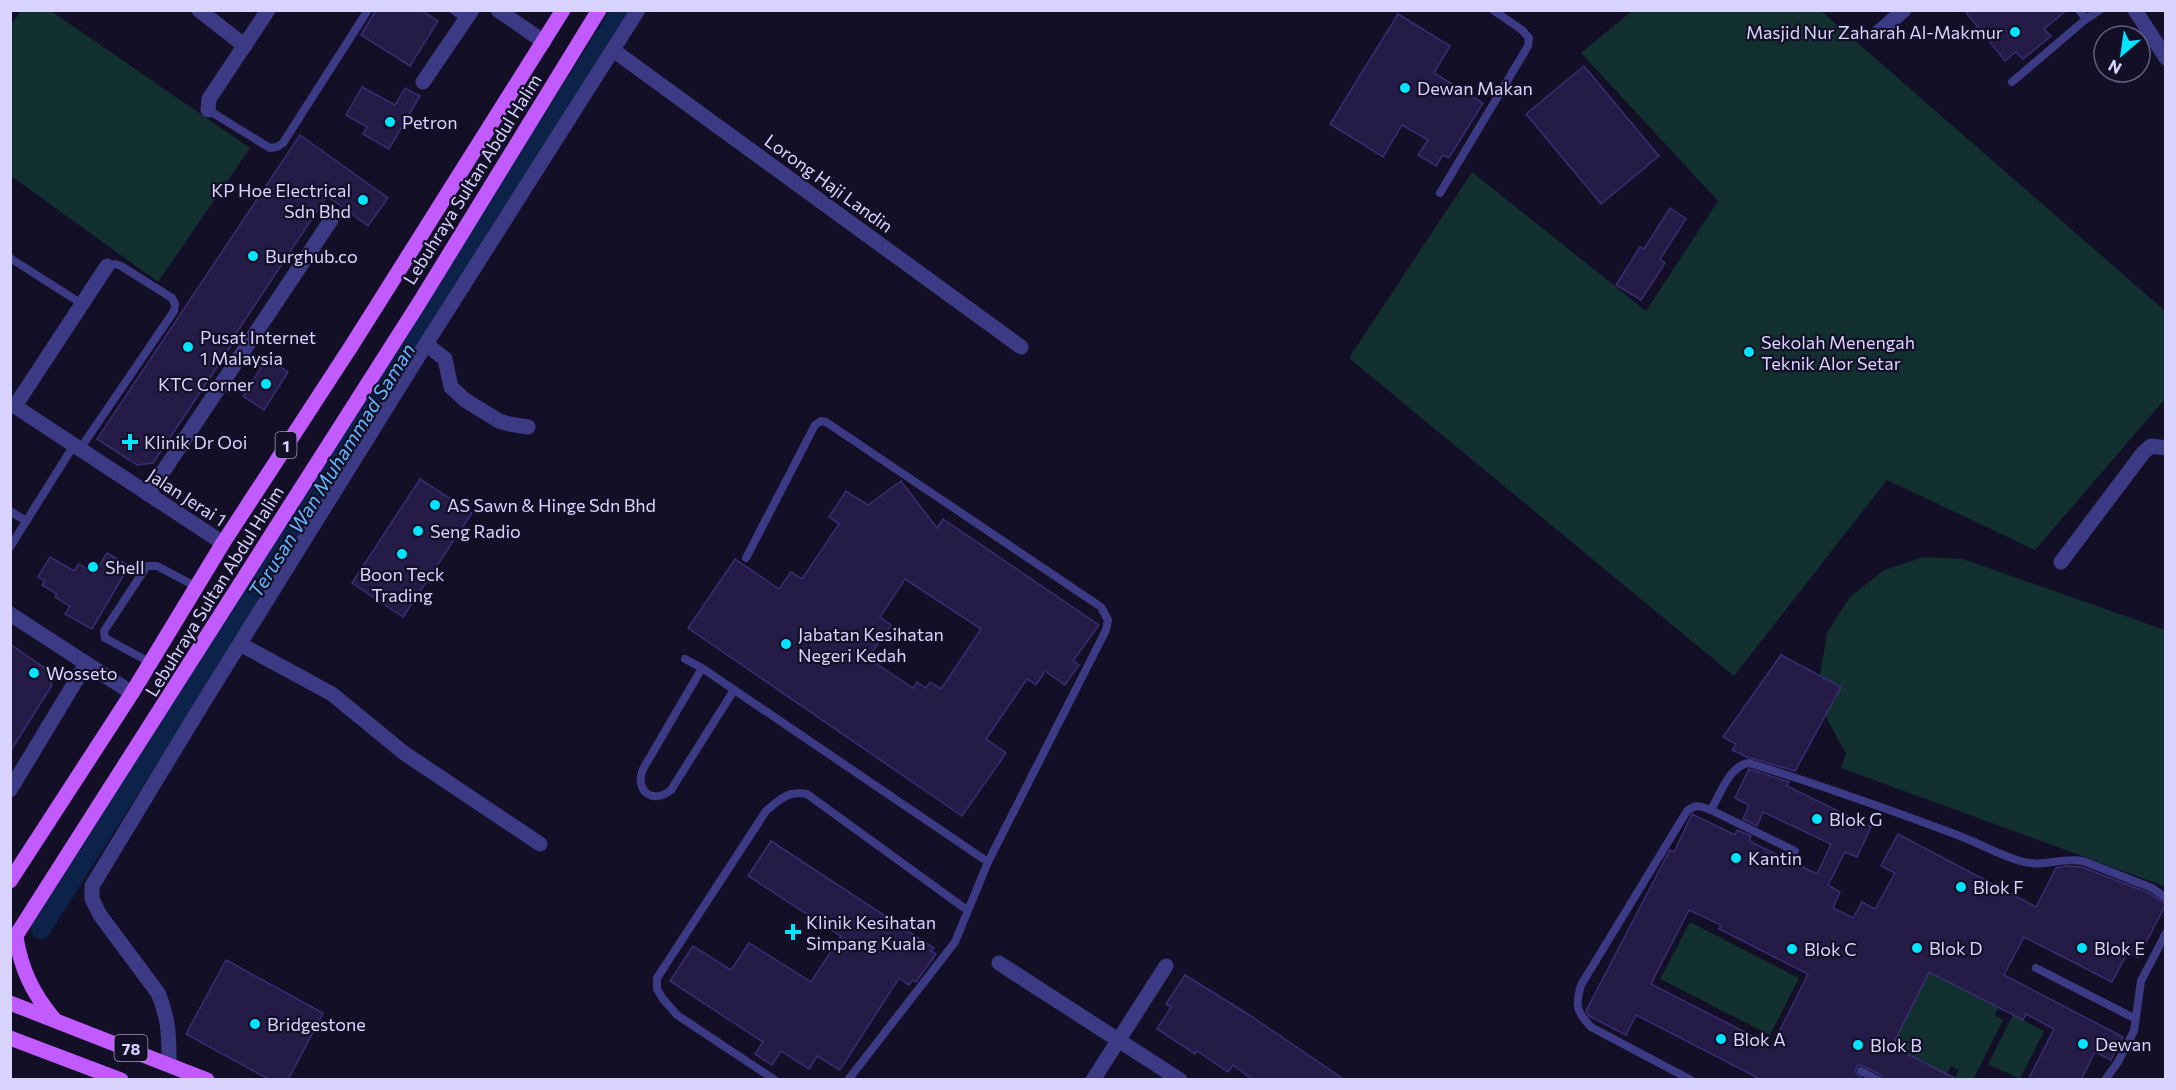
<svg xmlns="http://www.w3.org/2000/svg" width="2176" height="1090" font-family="Commissioner,sans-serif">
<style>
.green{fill:#12302f}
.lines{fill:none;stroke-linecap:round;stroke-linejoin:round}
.canal{stroke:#0c2248;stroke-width:20}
.building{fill:#241b47;stroke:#3b2d73;stroke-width:1.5;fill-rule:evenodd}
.service{stroke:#3d3a85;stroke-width:8}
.minor{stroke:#3d3a85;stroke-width:15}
.primary{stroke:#c25bff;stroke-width:15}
.poi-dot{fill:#00e5ff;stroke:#130f26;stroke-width:2}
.labels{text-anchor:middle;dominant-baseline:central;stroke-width:4.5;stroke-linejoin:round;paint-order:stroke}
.shield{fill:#130f26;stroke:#9e99be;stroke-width:1.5}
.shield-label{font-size:16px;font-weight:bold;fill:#d9d4ff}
.poi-label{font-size:18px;fill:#d9d4ff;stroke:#130f26;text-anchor:start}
.street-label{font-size:18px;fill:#d9d4ff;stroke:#130f26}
.water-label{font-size:20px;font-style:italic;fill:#62b6ff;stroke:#130f26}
</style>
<rect width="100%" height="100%" fill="#130f26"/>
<!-- green -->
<g class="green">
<path d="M1633 10 1821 11 2165 311V399L2035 550 1887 480 1734 676 1349 358 1472 172 1646 311 1718 201 1581 53Z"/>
<path d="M21 11H51L250 148 158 282 11 176V25Z"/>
<path d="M1924 557 1963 559 2165 630V885H2161L1841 768 1846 754 1826 717 1820 675 1827 633 1850 597 1884 570Z"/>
<path d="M1690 922 1799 978 1770 1035 1660 979Z"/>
<path d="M1890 952 1998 1008 1995 1015 2003 1020 1973 1080 1959 1079 1955 1077 1959 1070 1951 1066 1947 1074 1852 1026 1904 1022 1918 995 1878 975Z"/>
<path d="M2013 1015 2044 1031 2020 1079 1988 1064Z"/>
</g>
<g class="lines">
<!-- canal -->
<path class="canal" d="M41 929 622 10"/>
</g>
<!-- building -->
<g class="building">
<path d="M376 10H421L438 21 410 66 361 35Z"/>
<path d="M1964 10H2067L2044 29 2051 36 2023 59 2016 52 2005 61Z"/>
<path d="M1398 14 1450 46 1434 73 1483 103 1449 158 1443 155 1436 166 1418 155 1428 140 1402 125 1383 157 1330 124Z"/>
<path d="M1584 66 1659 156 1601 204 1526 114Z"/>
<path d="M362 87 395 105 405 88 420 96 389 149 363 134 367 127 346 115Z"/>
<path d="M300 135 388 198 368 226 327 196 235 335 237 337 153 463 137 465 97 439Z"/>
<path d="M1670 208 1686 219 1660 259 1665 263 1641 300 1616 285 1640 247 1644 249Z"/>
<path d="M267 358 288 372 264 410 243 396Z"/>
<path d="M420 479 472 513 403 617 352 583Z"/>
<path d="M901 481 937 528 943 519 1099 625 1073 661 1079 665 1065 685 1045 671 1036 685 1027 679 986 739 1006 753 962 816 688 628 735 559 779 589 791 572 802 579 839 524 829 517 846 491 868 505ZM905 579 981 629 941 689 930 682 926 688 917 682 913 688 868 658 891 625 880 617Z"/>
<path d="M107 553 129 566 92 629 65 614 70 606 55 597 57 594 42 585 45 581 38 577 50 557 74 571 79 564 94 574Z"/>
<path d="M10 644 49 671 52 685 10 752Z"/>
<path d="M1781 655 1841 687 1795 771 1747 757 1732 750 1736 744 1723 737Z"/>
<path d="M1749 769 1789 782 1787 786 1871 827 1857 857 1845 852 1828 885 1840 892 1833 908 1853 918 1862 902 1875 909 1895 873 1881 866 1898 834 2036 907 2056 868 2067 866 2082 867 2149 893 2166 904 2138 958 2128 952 2112 982 2024 937 2004 975 2123 1037 2111 1060 2095 1052 2081 1080H2028L2054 1029 2026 1014 2023 1020 1929 972 1892 1046 1958 1080H1884L1881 1075 1861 1065 1857 1066 1855 1072 1864 1080H1762L1636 1015 1626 1035 1589 1016 1586 1011 1664 861 1670 850 1674 852 1692 814 1735 835 1737 830 1751 836 1749 841 1817 874 1831 844 1763 812 1757 826 1743 819 1749 805 1735 798ZM1689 910 1721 925 1719 929 1808 974 1772 1046 1651 984Z"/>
<path d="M771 841 934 948 931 951 936 954 916 982 913 980 909 985 899 978 840 1070 817 1056 809 1069 781 1051 772 1065 755 1054 763 1042 670 981 693 946 731 970 749 943 811 982 841 936 748 876Z"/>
<path d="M226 960 323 1013 288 1080H270L186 1034Z"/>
<path d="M1185 975 1251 1016 1345 1080H1253L1233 1065 1228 1072 1197 1051 1195 1054 1157 1029 1171 1007 1166 1004Z"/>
</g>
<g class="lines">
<!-- service -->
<g class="service">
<path d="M453 10 466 19"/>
<path d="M2079 10 2086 19"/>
<path d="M2012 82 2086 19 2100 10"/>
<path d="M208 110 270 148 277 147 283 143 368 10"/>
<path d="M1440 193 1528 46 1529 38 1522 30 1493 10"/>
<path d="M10 258 82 304"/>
<path d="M80 449 174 311 175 304 172 298 121 266 115 264 107 266"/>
<path d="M10 511 26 521"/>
<path d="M10 547 74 445"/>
<path d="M746 558 815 425 821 421 826 422 1101 607 1108 620 1106 630 988 862 955 942 848 1080"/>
<path d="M685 659 702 668 988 862"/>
<path d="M151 663 105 638 104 631 147 566H157L197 587"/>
<path d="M702 668 643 769C634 791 653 805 671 790L734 690"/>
<path d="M1711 810C1720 794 1730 765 1749 763 1817 784 1885 808 1952 833 1975 841 1997 854 2020 861 2042 868 2061 857 2083 861L2152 888 2166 898"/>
<path d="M2036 968 2136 1019"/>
<path d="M1861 1071 1878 1080"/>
<path d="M775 1080 677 1015 663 999 657 989V978L766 811C781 798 788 791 807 794L967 910"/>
<path d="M1691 1080 1591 1027C1576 1011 1575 1006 1581 985L1687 811C1695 804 1701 806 1711 810L1795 851"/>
<path d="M2105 1080 2118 1062 2134 1031 2141 981 2166 933"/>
</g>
<!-- minor -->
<g class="minor">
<path d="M199 10 245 46"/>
<path d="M498 10 544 42"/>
<path d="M2135 10 2166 58"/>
<path d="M1879 32 1904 10"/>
<path d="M613 50 1021 347"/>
<path d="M423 82 472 10"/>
<path d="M208 110 209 99 268 10"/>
<path d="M426 344 445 359 451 387 465 400 499 421 509 424 528 427"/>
<path d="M10 403 223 543"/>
<path d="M15 406 107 266"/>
<path d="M148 494 331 220"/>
<path d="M2061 562 2143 453 2151 446 2166 448"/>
<path d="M10 614 132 693"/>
<path d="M240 644 332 694 404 753 540 844"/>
<path d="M10 790 86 664"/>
<path d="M999 963 1180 1080"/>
<path d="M169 1063C169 1036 169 1019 158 993L100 915 92 899V886L198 711 426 344 638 10"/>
<path d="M1093 1080 1166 966"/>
</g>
<!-- primary -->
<g class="primary">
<path d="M10 881 132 693 223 543 352 345 563 10"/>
<path d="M16 937C21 969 33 994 54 1019"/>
<path d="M10 945 421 300 599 10"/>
<path d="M10 1003 207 1080"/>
<path d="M10 1038 121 1080"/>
</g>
</g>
<!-- markers -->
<g class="poi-dot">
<circle cx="2015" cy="32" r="6"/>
<circle cx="1405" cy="88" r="6"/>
<circle cx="390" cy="122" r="6"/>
<circle cx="363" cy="200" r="6"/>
<circle cx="253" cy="256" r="6"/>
<circle cx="188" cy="347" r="6"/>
<circle cx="1749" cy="352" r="6"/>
<circle cx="266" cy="384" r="6"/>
<path d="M127 433h6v6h6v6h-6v6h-6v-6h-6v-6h6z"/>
<circle cx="435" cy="505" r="6"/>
<circle cx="418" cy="531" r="6"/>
<circle cx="402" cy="554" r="6"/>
<circle cx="93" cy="567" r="6"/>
<circle cx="786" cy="644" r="6"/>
<circle cx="34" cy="673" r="6"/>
<circle cx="1817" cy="819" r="6"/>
<circle cx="1736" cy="858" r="6"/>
<circle cx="1961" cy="887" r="6"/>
<path d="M790 923h6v6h6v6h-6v6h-6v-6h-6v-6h6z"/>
<circle cx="1917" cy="948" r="6"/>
<circle cx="2082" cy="948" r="6"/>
<circle cx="1792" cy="949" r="6"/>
<circle cx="255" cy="1024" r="6"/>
<circle cx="1721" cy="1039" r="6"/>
<circle cx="2083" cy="1044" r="6"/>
<circle cx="1858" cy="1045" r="6"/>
</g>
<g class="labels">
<!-- shield labels -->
<g class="shield">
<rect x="275.5" y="432" width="21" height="26" rx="4.5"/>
<rect x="114.5" y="1035" width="33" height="26" rx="4.5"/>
</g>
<g class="shield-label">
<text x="286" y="445">1</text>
<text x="131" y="1048">78</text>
</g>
<!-- poi labels -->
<g class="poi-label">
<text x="2003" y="32" text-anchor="end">Masjid Nur Zaharah Al-Makmur</text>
<text x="1417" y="88">Dewan Makan</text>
<text x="402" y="122">Petron</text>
<text x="351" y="190" text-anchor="end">KP Hoe Electrical<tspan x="351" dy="21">Sdn Bhd</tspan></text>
<text x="265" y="256">Burghub.co</text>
<text x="200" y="337">Pusat Internet<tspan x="200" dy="21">1 Malaysia</tspan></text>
<text x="1761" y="342">Sekolah Menengah<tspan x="1761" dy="21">Teknik Alor Setar</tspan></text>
<text x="254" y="384" text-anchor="end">KTC Corner</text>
<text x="144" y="442">Klinik Dr Ooi</text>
<text x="447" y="505">AS Sawn &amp; Hinge Sdn Bhd</text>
<text x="430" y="531">Seng Radio</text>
<text x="105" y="567">Shell</text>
<text x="402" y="574" text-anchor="middle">Boon Teck<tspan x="402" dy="21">Trading</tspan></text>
<text x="798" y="634">Jabatan Kesihatan<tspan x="798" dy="21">Negeri Kedah</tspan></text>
<text x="46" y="673">Wosseto</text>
<text x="1829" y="819">Blok G</text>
<text x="1748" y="858">Kantin</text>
<text x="1973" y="887">Blok F</text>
<text x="806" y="922">Klinik Kesihatan<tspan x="806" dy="21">Simpang Kuala</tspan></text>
<text x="1929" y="948">Blok D</text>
<text x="2094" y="948">Blok E</text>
<text x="1804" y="949">Blok C</text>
<text x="267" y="1024">Bridgestone</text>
<text x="1733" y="1039">Blok A</text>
<text x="2095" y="1044">Dewan</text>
<text x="1870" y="1045">Blok B</text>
</g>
<!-- street labels -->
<g class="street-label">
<text transform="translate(472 179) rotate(-58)">Lebuhraya Sultan Abdul Halim</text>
<text transform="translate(829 183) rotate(36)">Lorong Haji Landin</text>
<text transform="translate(187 497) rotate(33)">Jalan Jerai 1</text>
<text transform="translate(214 591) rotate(-58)">Lebuhraya Sultan Abdul Halim</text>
</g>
<!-- water labels -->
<g class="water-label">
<text transform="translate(331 470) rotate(-58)">Terusan Wan Muhammad Saman</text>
</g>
</g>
<!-- border -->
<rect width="2176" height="1090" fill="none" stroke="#d9d4ff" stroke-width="24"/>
<!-- north arrow -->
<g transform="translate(2122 54) rotate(209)"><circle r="28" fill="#130f26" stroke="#625e7d" stroke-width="1.5"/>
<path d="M0-4.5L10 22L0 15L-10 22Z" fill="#00e5ff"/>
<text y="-9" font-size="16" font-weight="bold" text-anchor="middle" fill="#d9d4ff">N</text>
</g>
</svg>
